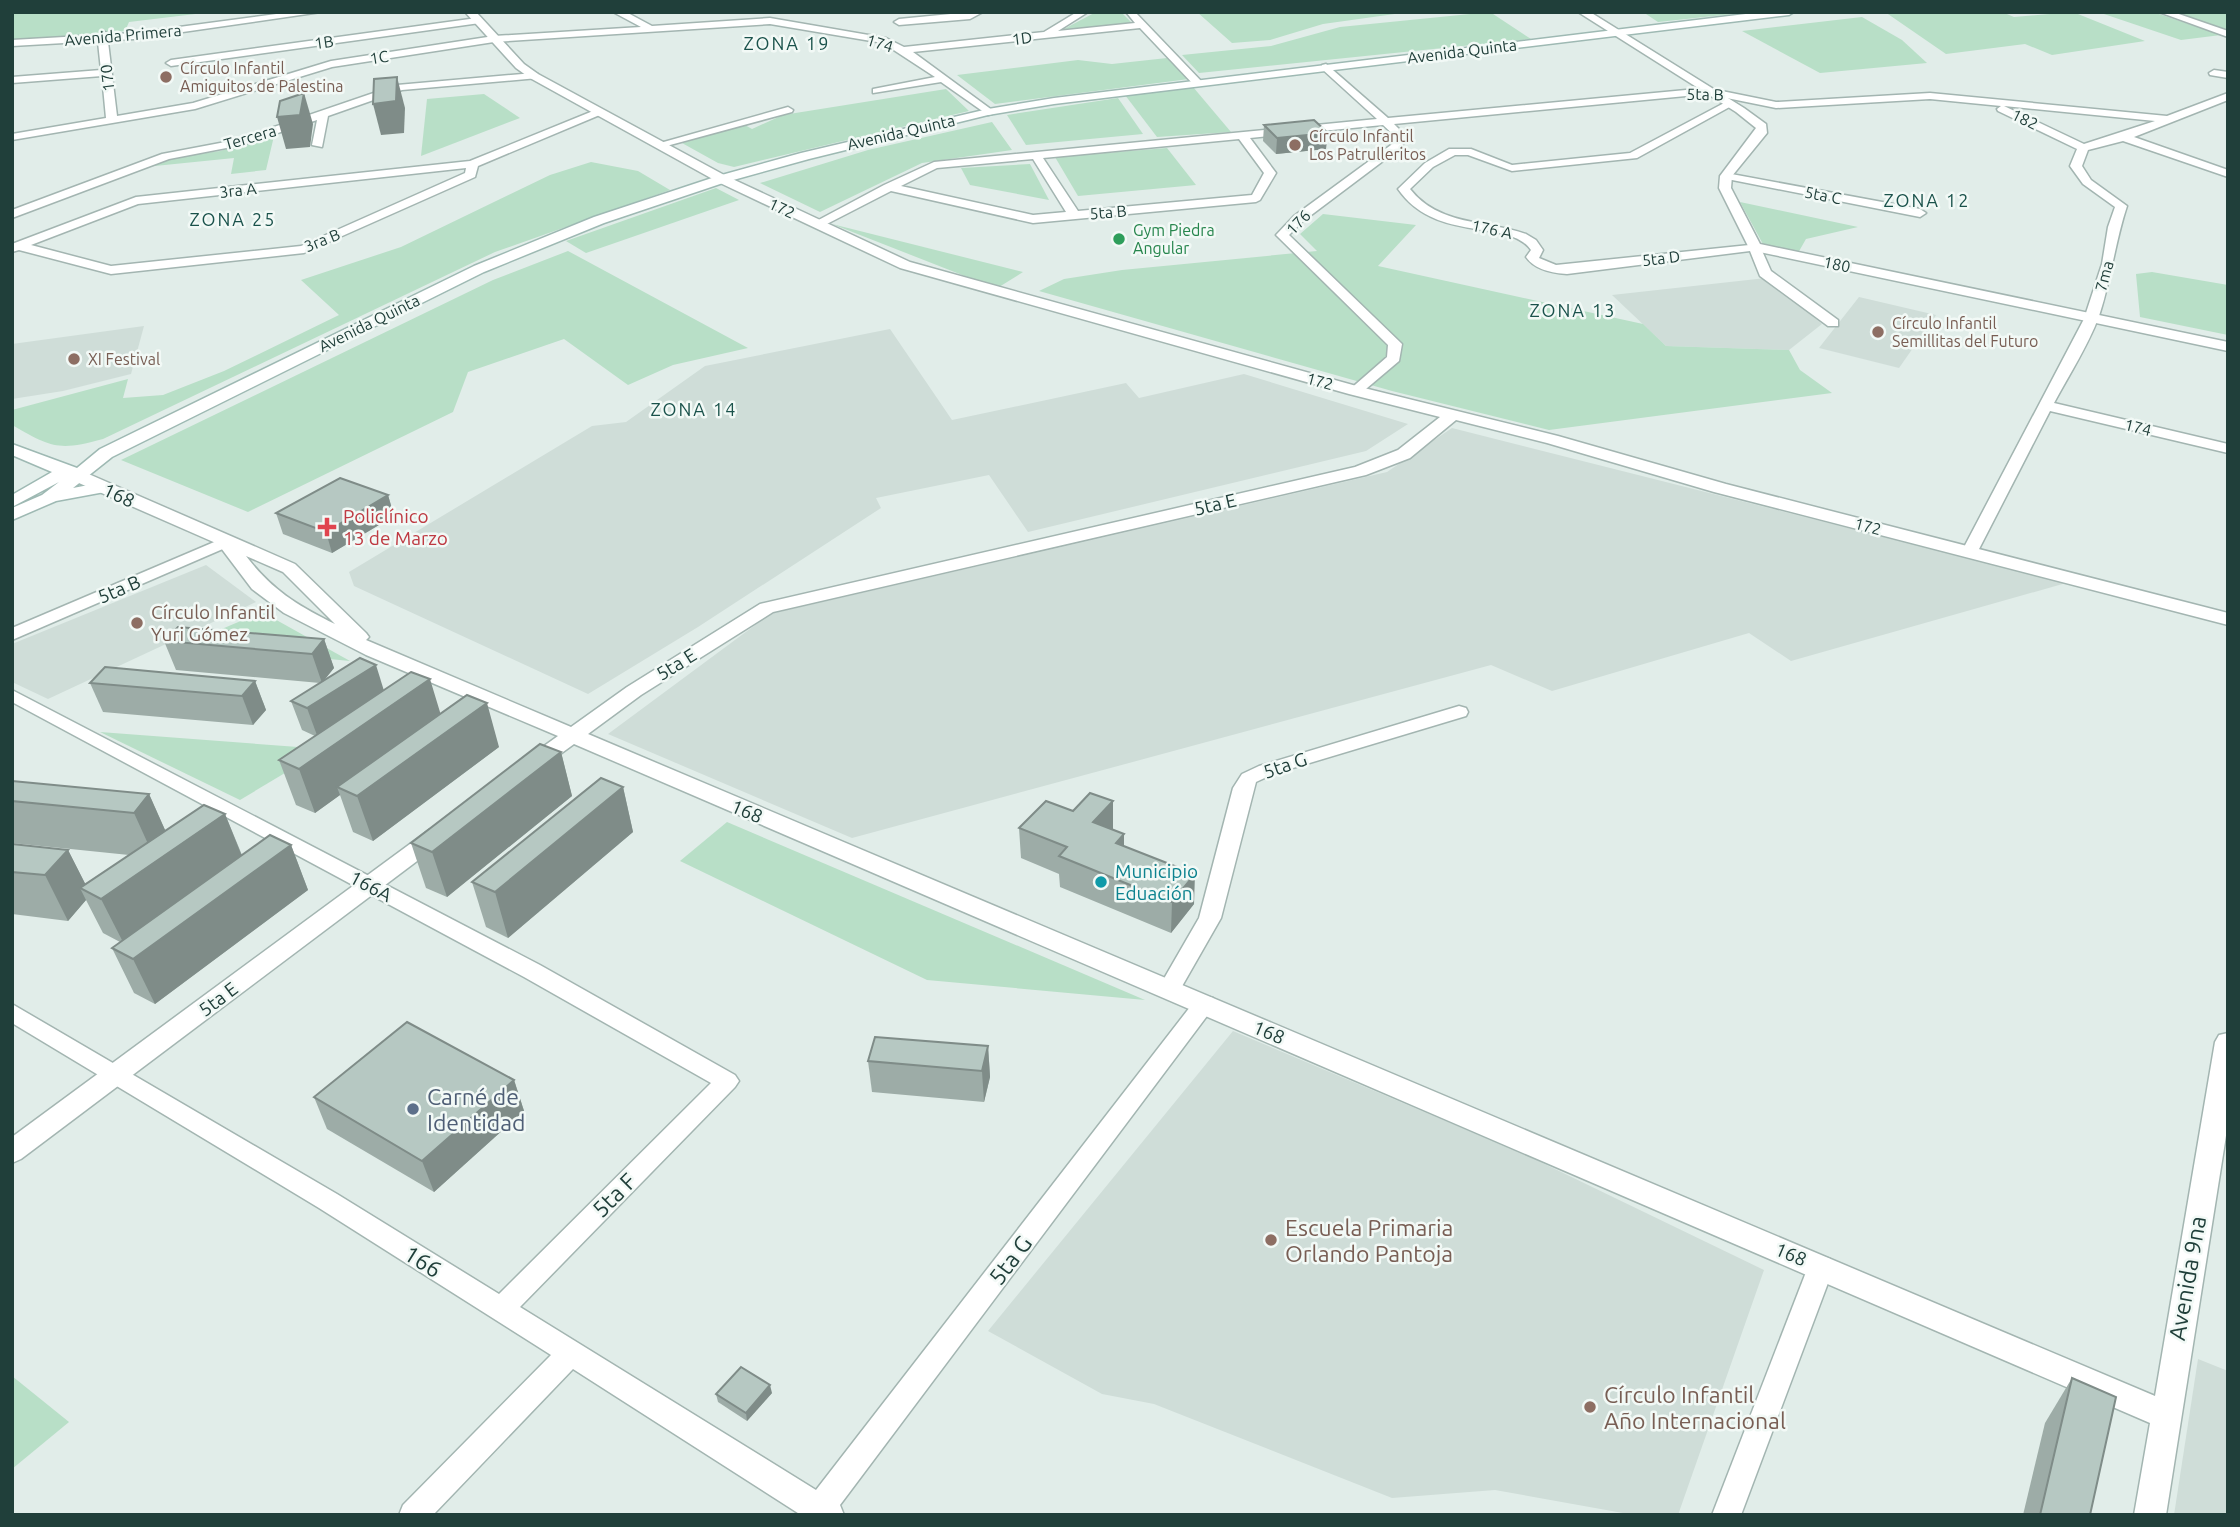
<svg xmlns="http://www.w3.org/2000/svg" width="2240" height="1527" font-family="Ubuntu,sans-serif">
<style>
.built{fill:#cfddd8}
.green{fill:#b8dfc7}
.lines{fill:none;stroke-linecap:round;stroke-linejoin:round}
.minor-casing{stroke:#a3b5b1;stroke-width:3}
.tertiary-casing{stroke:#a3b5b1;stroke-width:3}
.secondary-casing{stroke:#9eb9b3;stroke-width:3}
.minor{fill:#fff;fill-rule:evenodd}
.tertiary{fill:#fff;fill-rule:evenodd}
.secondary{fill:#fff;fill-rule:evenodd}
.wall{fill:#9daca7}
.shaded-wall{fill:#7f8c88}
.building{fill:#b6c8c2;stroke:#7f8c88;stroke-width:2}
.education-dot{fill:#8d6e63;stroke:#f2f9f6;stroke-width:2.5}
.leisure-dot{fill:#2e9e5b;stroke:#f2f9f6;stroke-width:2.5}
.health-dot{fill:#e0444e;stroke:#f2f9f6;stroke-width:2.5}
.culture-dot{fill:#0f9aa8;stroke:#f2f9f6;stroke-width:2.5}
.service-dot{fill:#5c6f8a;stroke:#f2f9f6;stroke-width:2.5}
.labels{text-anchor:middle;dominant-baseline:central;stroke-width:5;stroke-linejoin:round;paint-order:stroke}
.far-street-label{font-size:16px;fill:#203f3a;stroke:#f2f9f6}
.far-education-label{font-size:16px;fill:#785e54;stroke:#f2f9f6;text-anchor:start}
.far-leisure-label{font-size:16px;fill:#27864d;stroke:#f2f9f6;text-anchor:start}
.far-neighbourhood-label{font-size:18px;letter-spacing:2px;fill:#1a524b;stroke:#f2f9f6}
.street-label{font-size:19px;fill:#203f3a;stroke:#f2f9f6}
.health-label{font-size:19px;fill:#be3a42;stroke:#f2f9f6;text-anchor:start}
.education-label{font-size:19px;fill:#785e54;stroke:#f2f9f6;text-anchor:start}
.culture-label{font-size:19px;fill:#0d838f;stroke:#f2f9f6;text-anchor:start}
.near-service-label{font-size:23px;fill:#4e5e75;stroke:#f2f9f6;text-anchor:start}
.near-street-label{font-size:23px;fill:#203f3a;stroke:#f2f9f6}
.near-education-label{font-size:23px;fill:#785e54;stroke:#f2f9f6;text-anchor:start}
</style>
<rect width="100%" height="100%" fill="#e1ede9"/>
<!-- built -->
<g class="built">
<path d="M1766 278 1822 324 1789 350 1666 346 1612 295Z"/>
<path d="M1859 297 1936 315 1899 368 1819 348Z"/>
<path d="M144 326 131 374 63 391 12 399V344Z"/>
<path d="M890 329 952 420 1126 383 1139 398 1244 374 1408 424 1366 451 1028 532 989 475 876 498 881 508 698 627 588 694 354 586 349 572 592 426 626 422 705 366Z"/>
<path d="M1452 428 2066 583 1791 661 1749 633 1552 691 1491 665 852 838 608 734 770 614 1387 472Z"/>
<path d="M206 565 256 602 48 699 12 682V644Z"/>
<path d="M1233 1031 1526 1155 1764 1270 1678 1515H1634L1495 1490 1392 1498 1154 1404 1102 1394 988 1331Z"/>
<path d="M2198 1359 2228 1371V1515H2174Z"/>
</g>
<!-- green -->
<g class="green">
<path d="M12 12H212L129 22 125 31 101 35 12 40Z"/>
<path d="M1096 12H1121L1132 23 1062 30Z"/>
<path d="M1197 12H1409L1323 24 1270 40 1232 43Z"/>
<path d="M1490 12 1531 39 1199 73 1182 55 1271 46 1340 27Z"/>
<path d="M1643 12H1751L1658 22Z"/>
<path d="M1885 12H2002L2014 17 2073 12 2145 41 2052 55 2025 44 1946 54Z"/>
<path d="M2098 12H2153L2221 35 2181 40Z"/>
<path d="M2173 12H2228V32Z"/>
<path d="M1862 17 1902 40 1927 63 1820 73 1742 31Z"/>
<path d="M1167 58 1189 79 995 104 957 75 1078 60 1112 64Z"/>
<path d="M1193 87 1231 132 1157 137 1125 95Z"/>
<path d="M946 89 969 111 734 167 718 163 682 143 745 125 752 129 783 115Z"/>
<path d="M484 94 520 118 421 156 427 99Z"/>
<path d="M1118 98 1143 134 1026 145 1007 115Z"/>
<path d="M992 122 1012 150 922 163 820 212 760 183 868 150Z"/>
<path d="M274 136 266 170 231 174 234 158 145 167 171 158 220 151Z"/>
<path d="M1167 148 1196 185 1078 196 1055 157Z"/>
<path d="M591 162 638 171 670 190 495 252 103 439C59 451 52 448 12 425V410L128 379 123 398 163 395 224 371 339 315 301 280 401 247 550 175Z"/>
<path d="M1030 164 1049 200 970 185 961 168Z"/>
<path d="M716 188 739 200 586 253 566 241Z"/>
<path d="M1740 202 1858 227 1806 239 1798 253 1764 246Z"/>
<path d="M1323 214 1416 225 1378 266 1643 324 1666 346 1789 350 1800 370 1832 393 1549 430 1392 391 1039 291 1064 279 1122 270 1317 251 1300 234Z"/>
<path d="M832 224 1023 272 999 287 980 282Z"/>
<path d="M568 251 748 348 673 365 628 385 564 339 468 372 453 412 248 512 121 460 493 280Z"/>
<path d="M2152 272 2228 285V335L2140 317 2136 274Z"/>
<path d="M262 612 350 661 184 645Z"/>
<path d="M100 732 325 749 240 800Z"/>
<path d="M727 822 1145 1000 927 980 680 861Z"/>
<path d="M12 1376 69 1422 12 1469Z"/>
</g>
<g class="lines">
<!-- minor casing -->
<g class="minor-casing">
<g id="minor">
<path d="M613 12H626L652 26 770 18 886 38 904 47 1044 32 1077 12H1088L1058 31 1135 23 1126 12H1135L1203 83 1194 85 1140 28 913 52 992 110V114L988 115 941 82 873 93V89L935 77 883 43 770 24 494 42 332 67 195 109 12 140V134L106 118 102 76 12 83V77L101 70 98 42 102 33 105 32 110 35 108 42 117 116 193 103 331 61 494 36 641 27Z"/>
<path d="M971 12H983L970 19 899 25 894 22 899 19Z"/>
<path d="M2159 12H2173L2228 31V37Z"/>
<path d="M477 18 482 21 480 23 171 66 166 63 171 60Z"/>
<path d="M1326 64 1388 118 1707 88 1776 102 1930 93 2167 116 2228 93V100L2134 137 2228 170V177L2123 141 2088 150 2082 166 2091 180 2127 206C2115 242 2111 280 2099 316 2088 346 2069 375 2054 403L2228 444V453L2050 411 1978 551 1970 556 1962 551 2084 319 2102 264 2108 227 2115 207 2083 184 2070 166 2077 149 1998 111 1997 109 2001 106 1930 99 1776 108 1707 94 1394 124 1408 138 1399 149 1302 222 1289 235 1402 344 1399 361 1360 394 1355 395 1348 391 1387 357 1388 345 1276 235 1294 216 1391 145 1397 138 1383 125 1250 138 1276 173 1260 200 1256 202 1033 223 891 191 821 227 811 224 884 185 934 162 1377 119 1322 69V65ZM2004 106 2155 121 2084 144ZM1239 139 1264 173 1252 195 1078 211 1043 158ZM1033 159 1066 212 1033 215 901 186 937 168Z"/>
<path d="M2214 70 2228 72V78L2210 75 2209 73Z"/>
<path d="M534 73 538 74V78L402 90 328 116 322 147 312 145 317 120 242 145 169 159 12 218V210L162 154 236 140 397 85Z"/>
<path d="M1726 102 1735 104 1637 158 1512 171 1468 155H1455L1433 167 1410 189C1439 226 1486 220 1526 234L1536 240 1543 250 1539 258 1556 265 1759 244 1771 271 1838 320V326H1828L1760 276 1750 251 1567 274C1552 273 1535 270 1526 257L1531 250C1509 218 1436 244 1398 189L1425 163 1449 149H1471L1512 165 1630 153Z"/>
<path d="M788 107 793 110 792 112 659 148 653 145Z"/>
<path d="M598 109 602 110V114L478 166 475 177 304 253 111 274 19 250 12 252V244L136 197 470 161ZM466 168 465 173 301 246 111 266 31 245 138 204Z"/>
<path d="M1726 173 1920 209 1926 213 1920 217 1722 178V174Z"/>
<path d="M226 537 232 539 234 542 232 545 12 640V628Z"/>
<path d="M12 690 540 965 735 1075 739 1081 735 1087 520 1307 816 1490 1197 998 1205 996 1213 998 1216 1004 840 1505 844 1515H801L573 1369 433 1515H399L403 1505 551 1355 319 1208 12 1023V1004L337 1194 499 1294 711 1083 524 977 12 702Z"/>
<path d="M1459 706 1466 708 1468 712 1466 716 1273 774 1256 782 1221 918 1177 995 1169 997 1161 995 1158 989 1199 918 1233 788 1242 774 1259 766Z"/>
<path d="M1821 1256 1830 1259 1834 1267 1741 1515H1712L1808 1267 1812 1259Z"/>
</g>
</g>
<!-- tertiary casing -->
<g class="tertiary-casing">
<g id="tertiary">
<path d="M291 12H321L134 39 12 46V40L134 33Z"/>
<path d="M465 12H476L524 64 538 74 726 176 910 262 1360 387 1558 436 1726 484 2228 613V625L1714 492 1547 443 1456 420 1410 458 1366 475 773 612 641 695 588 734 2155 1396 2215 1042 2219 1035 2228 1033V1123L2166 1515H2134L2150 1423 574 744 537 771H523L519 766 523 761 558 736 366 655 284 613 252 589 218 544 72 480 70 476 72 472H84L295 564 366 633 369 637 366 640 571 727 627 687 760 604 1355 467 1398 450 1440 417 1349 394 900 268 718 182 530 78 516 68ZM246 556 283 572 335 624C297 605 272 590 246 556Z"/>
<path d="M1578 12H1590L1744 108 1766 124 1767 133 1732 176 1731 188 1760 244 2228 342V351L1750 250 1719 188 1720 176 1756 128 1736 112Z"/>
<path d="M437 828 445 830 448 835 445 840 21 1159 12 1163V1137L429 830Z"/>
</g>
</g>
<!-- secondary casing -->
<g class="secondary-casing">
<path id="secondary" d="M1762 12H1794L1789 15 1054 104 988 115 809 159 726 182 604 223 484 272 112 457 73 488 104 482 113 487 110 491 56 501 12 520V508L42 495 59 482 12 507V495L52 472 12 455V444L77 468 100 449 474 266 594 217 718 176 801 153 988 109 1054 98Z"/>
</g>
<!-- minor -->
<use href="#minor" class="minor"/>
<!-- tertiary -->
<use href="#tertiary" class="tertiary"/>
<!-- secondary -->
<use href="#secondary" class="secondary"/>
</g>
<!-- wall -->
<g class="wall">
<path d="M1264 125 1326 149 1276 154 1263 141Z"/>
<path d="M388 495 394 516 332 553 283 534 276 513Z"/>
<path d="M324 639 334 668 323 681 384 690 440 714 499 747 373 841 353 832 340 795 315 813 296 805 279 760 315 736 302 730 291 701 320 683 176 670 164 641Z"/>
<path d="M255 681 266 710 253 725 103 712 90 683Z"/>
<path d="M561 752 572 796 447 897 426 888 411 843Z"/>
<path d="M12 781 149 794 165 830 225 814 242 855 291 845 308 890 155 1004 134 993 112 948 120 942 103 933 86 900 68 921 12 914V844L68 850 85 884 129 855 12 843Z"/>
<path d="M623 787 633 832 508 938 486 927 472 882Z"/>
<path d="M1113 801V830L1124 834V846L1194 904 1171 933 1060 887 1059 874 1021 858 1019 828 1073 811Z"/>
<path d="M988 1046 990 1077 984 1102 872 1092 868 1061Z"/>
<path d="M514 1080 524 1111 434 1192 327 1129 314 1097Z"/>
<path d="M2072 1378 2090 1515H2023L2045 1423Z"/>
<path d="M772 1393 747 1421 718 1402 716 1394Z"/>
</g>
<!-- shaded-wall -->
<g class="shaded-wall">
<path d="M397 77 405 108 404 133 381 135 373 104Z"/>
<path d="M304 93 313 124 310 147 286 149 277 117Z"/>
<path d="M1328 133 1326 149 1276 154 1277 138Z"/>
<path d="M388 495 394 516 332 553 326 532Z"/>
<path d="M324 639 334 668 322 683 312 654Z"/>
<path d="M376 665 385 694 318 738 307 708Z"/>
<path d="M430 679 443 722 337 787 340 795 315 813 299 769Z"/>
<path d="M255 681 266 710 253 725 242 696Z"/>
<path d="M487 703 499 747 373 841 357 796Z"/>
<path d="M561 752 572 796 447 897 432 852Z"/>
<path d="M623 787 633 832 508 938 495 892Z"/>
<path d="M149 794 169 839 154 857 134 813Z"/>
<path d="M1113 801V831L1093 822Z"/>
<path d="M225 814 243 859 124 944 101 899Z"/>
<path d="M1124 834V864L1116 843Z"/>
<path d="M291 845 308 890 155 1004 133 959Z"/>
<path d="M68 850 90 893 80 888 86 900 68 921 45 875Z"/>
<path d="M1195 874 1194 904 1171 933 1172 902Z"/>
<path d="M988 1046 990 1077 984 1102 982 1071Z"/>
<path d="M514 1080 524 1111 434 1192 422 1161Z"/>
<path d="M770 1385 772 1393 747 1421 746 1413Z"/>
</g>
<!-- building -->
<g class="building">
<path d="M397 77 396 101 373 104 374 79Z"/>
<path d="M304 93 300 115 277 117 280 101Z"/>
<path d="M1314 120 1328 133 1277 138 1264 125Z"/>
<path d="M340 478 388 495 326 532 276 513Z"/>
<path d="M178 627 324 639 312 654 164 641Z"/>
<path d="M360 658 376 665 307 708 291 701Z"/>
<path d="M105 667 255 681 242 696 90 683Z"/>
<path d="M411 672 430 679 299 769 279 760Z"/>
<path d="M467 695 487 703 357 796 337 787Z"/>
<path d="M540 744 561 752 432 852 411 843Z"/>
<path d="M601 778 623 787 495 892 472 882Z"/>
<path d="M12 781 149 794 134 813 12 801Z"/>
<path d="M1090 793 1113 801 1093 822 1124 834 1116 843 1195 874 1172 902 1059 856 1067 847 1019 828 1046 801 1073 811Z"/>
<path d="M204 805 225 814 101 899 80 888Z"/>
<path d="M270 835 291 845 133 959 112 948Z"/>
<path d="M12 844 68 850 45 875 12 872Z"/>
<path d="M407 1022 514 1080 422 1161 314 1097Z"/>
<path d="M875 1037 988 1046 982 1071 868 1061Z"/>
<path d="M741 1367 770 1385 746 1413 716 1394Z"/>
<path d="M2072 1378 2116 1397 2090 1515H2040Z"/>
</g>
<!-- markers -->
<g class="education-dot">
<circle cx="166" cy="77" r="7"/>
<circle cx="1295" cy="145" r="7"/>
<circle cx="1878" cy="332" r="7"/>
<circle cx="74" cy="359" r="7"/>
<circle cx="137" cy="623" r="7"/>
<circle cx="1271" cy="1240" r="7"/>
<circle cx="1590" cy="1407" r="7"/>
</g>
<circle class="leisure-dot" cx="1119" cy="239" r="7"/>
<path class="health-dot" d="M323.5 516.5h7v7h7v7h-7v7h-7v-7h-7v-7h7z"/>
<circle class="culture-dot" cx="1101" cy="882" r="7"/>
<circle class="service-dot" cx="413" cy="1109" r="7"/>
<g class="labels">
<!-- far-street labels -->
<g class="far-street-label">
<text transform="translate(123 35) rotate(-5)">Avenida Primera</text>
<text transform="translate(1022 38) rotate(-7)">1D</text>
<text transform="translate(324 42) rotate(-8)">1B</text>
<text transform="translate(880 43) rotate(17)">174</text>
<text transform="translate(1462 51) rotate(-7)">Avenida Quinta</text>
<text transform="translate(379 57) rotate(-9)">1C</text>
<text transform="translate(107 78) rotate(-97)">170</text>
<text transform="translate(1705 94) rotate(1)">5ta B</text>
<text transform="translate(2025 119) rotate(26)">182</text>
<text transform="translate(901 132) rotate(-13)">Avenida Quinta</text>
<text transform="translate(250 137) rotate(-16)">Tercera</text>
<text transform="translate(238 190) rotate(-6)">3ra A</text>
<text transform="translate(1823 195) rotate(11)">5ta C</text>
<text transform="translate(782 208) rotate(25)">172</text>
<text transform="translate(1108 212) rotate(-5)">5ta B</text>
<text transform="translate(1298 222) rotate(-46)">176</text>
<text transform="translate(1492 229) rotate(12)">176 A</text>
<text transform="translate(322 240) rotate(-22)">3ra B</text>
<text transform="translate(1661 258) rotate(-7)">5ta D</text>
<text transform="translate(1837 264) rotate(12)">180</text>
<text transform="translate(2104 276) rotate(-75)">7ma</text>
<text transform="translate(369 323) rotate(-26)">Avenida Quinta</text>
<text transform="translate(1320 381) rotate(15)">172</text>
<text transform="translate(2138 427) rotate(14)">174</text>
<text transform="translate(1868 526) rotate(15)">172</text>
</g>
<!-- far-education labels -->
<g class="far-education-label">
<text x="180" y="68">Círculo Infantil<tspan x="180" dy="18">Amiguitos de Palestina</tspan></text>
<text x="1309" y="136">Círculo Infantil<tspan x="1309" dy="18">Los Patrulleritos</tspan></text>
<text x="1892" y="323">Círculo Infantil<tspan x="1892" dy="18">Semillitas del Futuro</tspan></text>
<text x="88" y="359">XI Festival</text>
</g>
<!-- far-leisure labels -->
<g class="far-leisure-label">
<text x="1133" y="230">Gym Piedra<tspan x="1133" dy="18">Angular</tspan></text>
</g>
<!-- far-neighbourhood labels -->
<g class="far-neighbourhood-label">
<text x="787" y="43">ZONA 19</text>
<text x="1927" y="200">ZONA 12</text>
<text x="233" y="219">ZONA 25</text>
<text x="1573" y="310">ZONA 13</text>
<text x="694" y="409">ZONA 14</text>
</g>
<!-- street labels -->
<g class="street-label">
<text transform="translate(119 495) rotate(25)">168</text>
<text transform="translate(1215 504) rotate(-13)">5ta E</text>
<text transform="translate(119 589) rotate(-23)">5ta B</text>
<text transform="translate(676 664) rotate(-32)">5ta E</text>
<text transform="translate(1285 765) rotate(-19)">5ta G</text>
<text transform="translate(747 811) rotate(23)">168</text>
<text transform="translate(371 886) rotate(28)">166A</text>
<text transform="translate(218 999) rotate(-37)">5ta E</text>
<text transform="translate(1269 1032) rotate(23)">168</text>
<text transform="translate(1791 1254) rotate(23)">168</text>
</g>
<!-- health labels -->
<g class="health-label">
<text x="343" y="516">Policlínico<tspan x="343" dy="22">13 de Marzo</tspan></text>
</g>
<!-- education labels -->
<g class="education-label">
<text x="151" y="612">Círculo Infantil<tspan x="151" dy="22">Yuri Gómez</tspan></text>
</g>
<!-- culture labels -->
<g class="culture-label">
<text x="1115" y="871">Municipio<tspan x="1115" dy="22">Eduación</tspan></text>
</g>
<!-- near-service labels -->
<g class="near-service-label">
<text x="427" y="1096">Carné de<tspan x="427" dy="26">Identidad</tspan></text>
</g>
<!-- near-street labels -->
<g class="near-street-label">
<text transform="translate(614 1195) rotate(-45)">5ta F</text>
<text transform="translate(1010 1260) rotate(-53)">5ta G</text>
<text transform="translate(423 1261) rotate(32)">166</text>
<text transform="translate(2187 1278) rotate(-80)">Avenida 9na</text>
</g>
<!-- near-education labels -->
<g class="near-education-label">
<text x="1285" y="1227">Escuela Primaria<tspan x="1285" dy="26">Orlando Pantoja</tspan></text>
<text x="1604" y="1394">Círculo Infantil<tspan x="1604" dy="26">Año Internacional</tspan></text>
</g>
</g>
<!-- border -->
<rect width="2240" height="1527" fill="none" stroke="#203f3a" stroke-width="28"/>
</svg>
